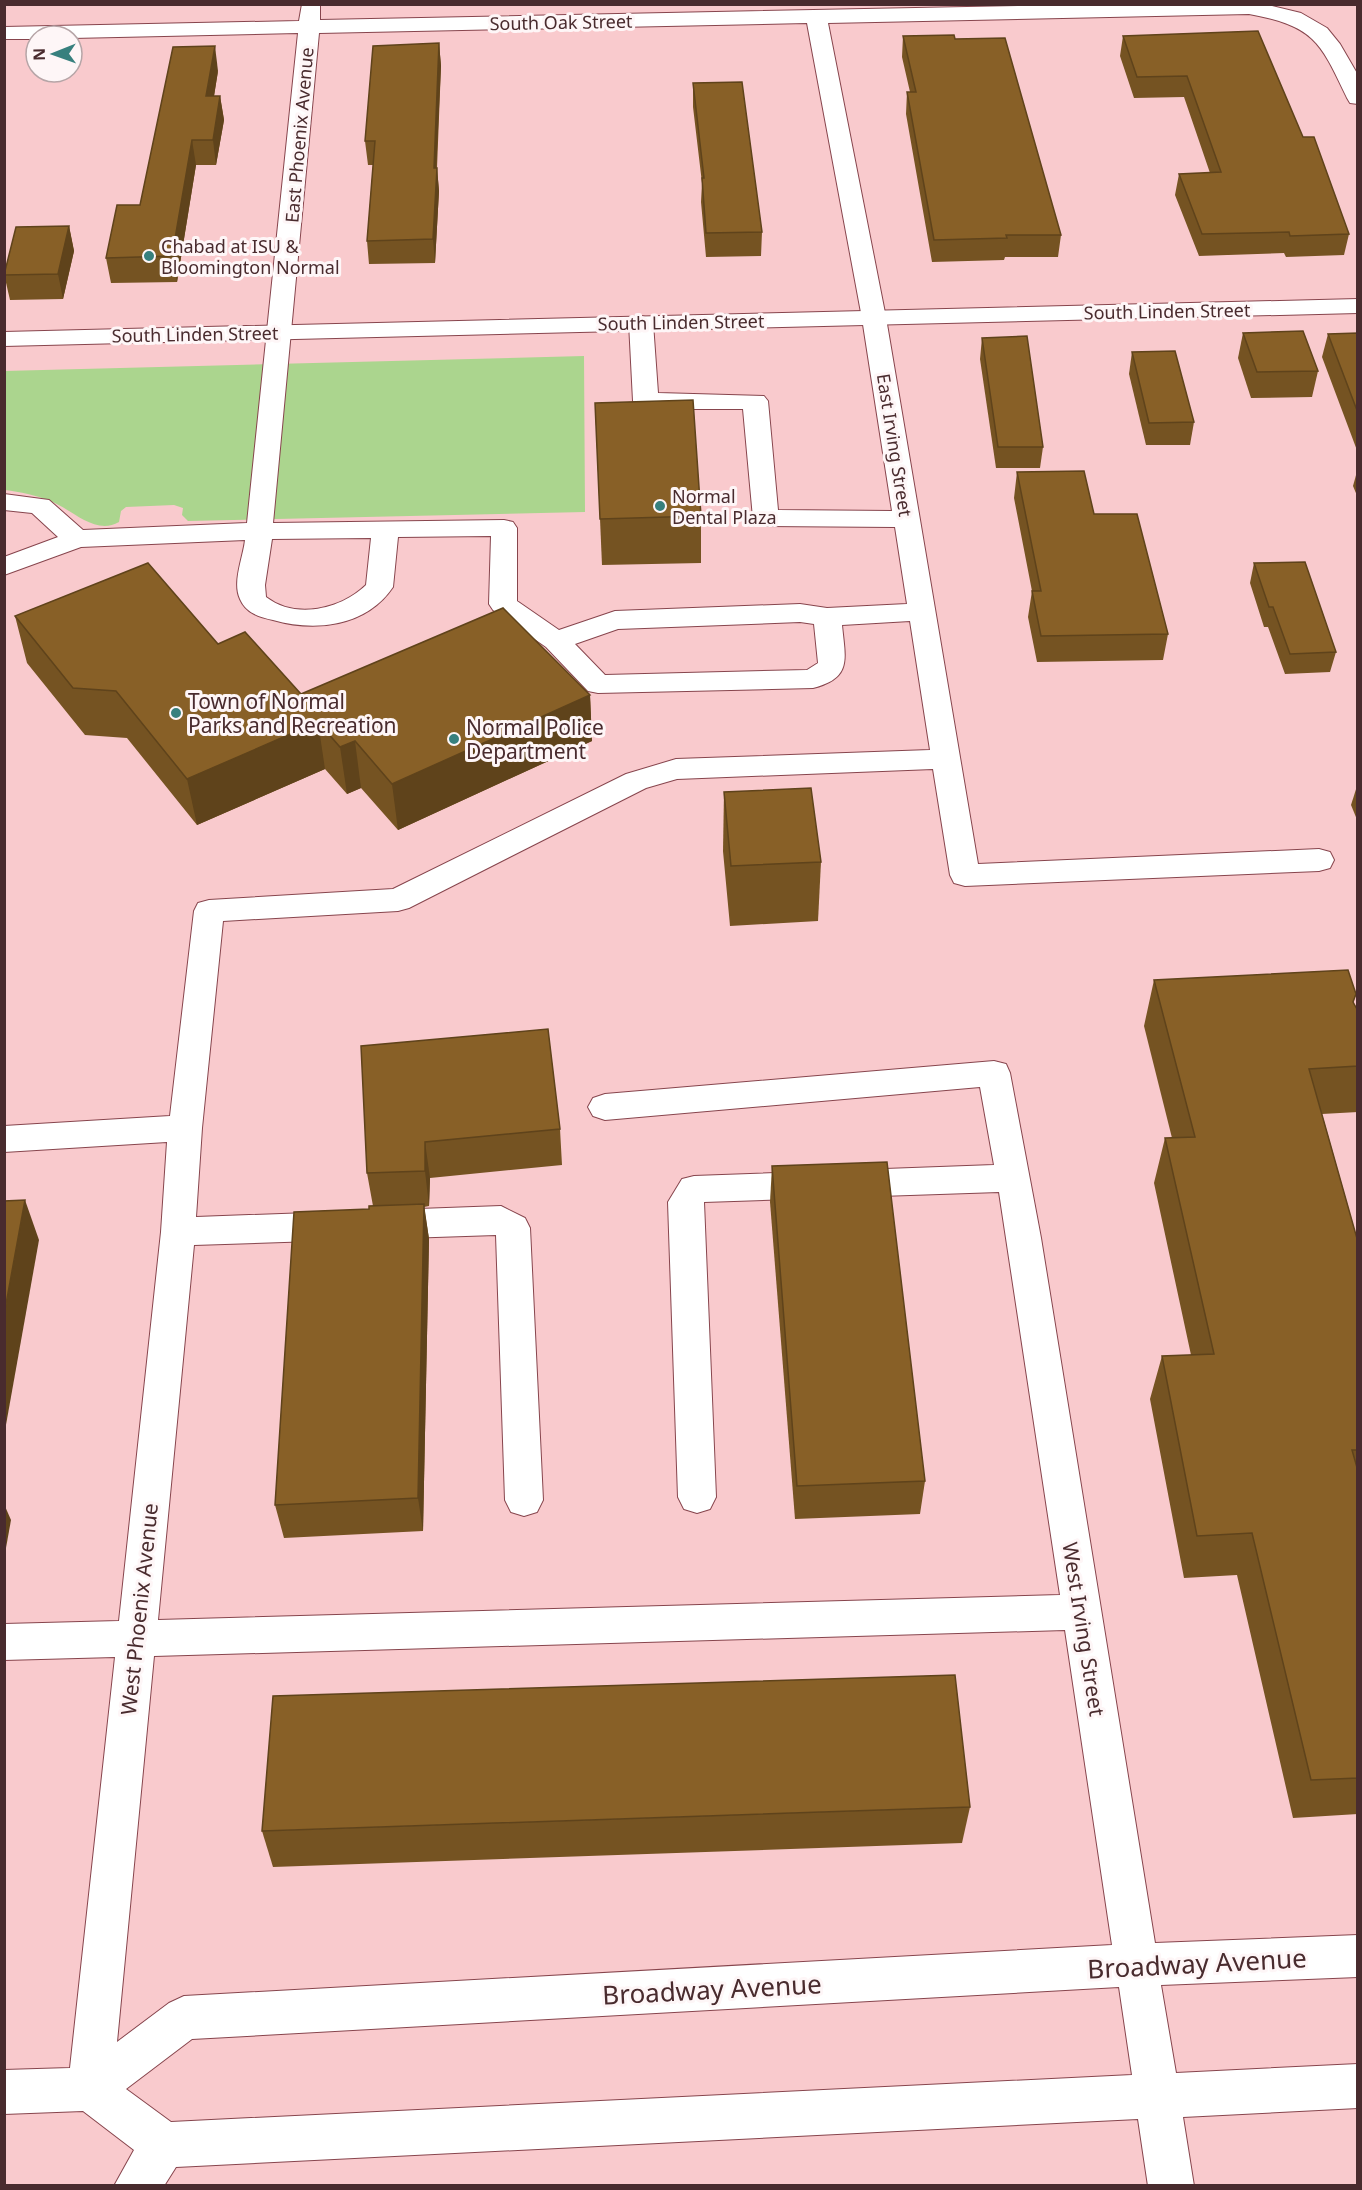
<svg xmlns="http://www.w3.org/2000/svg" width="1362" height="2190" font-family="'Noto Sans',sans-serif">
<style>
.green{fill:#abd58e}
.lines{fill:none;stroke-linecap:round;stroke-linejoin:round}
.minor-casing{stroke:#87454d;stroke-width:2}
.major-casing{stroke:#87454d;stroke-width:2}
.minor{fill:#fff;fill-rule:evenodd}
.major{fill:#fff;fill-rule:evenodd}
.wall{fill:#755322}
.shaded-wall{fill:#5f431b}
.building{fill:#886027;stroke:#5f431b;stroke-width:1.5}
.poi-dot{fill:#37807e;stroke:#fef6f7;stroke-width:2}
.labels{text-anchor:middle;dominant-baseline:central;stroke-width:6;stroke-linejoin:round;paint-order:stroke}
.far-street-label{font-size:18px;fill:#492b2e;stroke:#fef6f7}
.far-poi-label{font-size:18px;fill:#492b2e;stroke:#fef6f7;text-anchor:start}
.poi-label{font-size:21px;fill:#492b2e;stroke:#fef6f7;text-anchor:start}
.street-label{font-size:21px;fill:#492b2e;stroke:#fef6f7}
.near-street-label{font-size:26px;fill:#492b2e;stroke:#fef6f7}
</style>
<rect width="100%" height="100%" fill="#f9cacd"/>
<!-- green -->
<path class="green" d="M584 356 585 512 188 521 182 515 183 508 174 505 126 507 121 511 119 522C95 536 72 509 50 501 36 495 20 492 5 490L4 371Z"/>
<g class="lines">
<!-- minor casing -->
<g class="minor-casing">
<path id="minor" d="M302 4H320V20L1115 4H1264L1301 13 1327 28 1340 44 1358 75V104L1350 103 1347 98C1320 41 1314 26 1249 14L828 23 886 318 978 864 1319 849 1330 852 1334 860 1330 868 1319 871 965 886 954 883 950 875 933 769 677 779 646 788 409 908 398 911 223 921 202 1128 196 1217 501 1206 525 1218 530 1228 543 1500 537 1512 524 1516 511 1512 505 1500 496 1235 194 1245 158 1620 1060 1595 999 1192 704 1202 716 1497 710 1509 697 1513 684 1509 678 1497 668 1202 682 1179 694 1176 994 1165 980 1087 605 1120 593 1116 588 1107 593 1098 605 1094 994 1061 1006 1064 1010 1073 1041 1238 1155 1943 1358 1935V1977L1161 1985 1176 2073 1358 2064V2108L1183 2117 1194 2186H1148L1138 2119 176 2167 164 2186H114L134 2150 83 2111 4 2114V2070L70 2068 115 1657 4 1660V1624L119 1621 161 1232 167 1142 4 1152V1126L170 1116 194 911 198 903 209 900 393 889 626 774 676 759 930 750 910 621 842 625C845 658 853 678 813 688L598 693 588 691 546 647 493 610 489 604 491 536 398 537 393 587C366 627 315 632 273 620 259 617 246 613 240 599 232 582 243 558 245 540L81 547 4 575V557L58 537 32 513 4 510V494L49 500 83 530 247 523 298 33 72 38 36 36V39H4V27L299 21ZM807 23 862 318 892 511 778 510 768 401 764 396 658 393 653 323 650 318 641 316 632 318 629 323 633 401 637 406 646 409H743L753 518 757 524 766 526 895 527 907 604 827 608 800 604 615 611 559 630 517 601V528L513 522 504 520 273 523 319 33ZM371 538 366 585C341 609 296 620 266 597L265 585 272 539ZM800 622 814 624 818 663 807 670 605 675 575 644 618 629ZM1065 1630 1112 1945 184 1996 169 2003 117 2042 154 1656ZM1119 1987 1132 2075 171 2122 126 2089 192 2039Z"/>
</g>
<!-- major casing -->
<g class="major-casing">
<path id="major" d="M1358 299V313L4 346V332Z"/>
</g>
<!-- minor -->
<use href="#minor" class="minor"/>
<!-- major -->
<use href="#major" class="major"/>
</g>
<!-- wall -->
<g class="wall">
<path d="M903 36 955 39 1061 235 1058 257H1005L1004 260 932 262 906 114 907 92H910L902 57Z"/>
<path d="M1123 36 1303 137 1349 234 1344 255 1286 257 1284 253 1199 256 1175 195 1179 174 1210 173 1184 97 1134 98 1120 56Z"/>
<path d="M439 43 441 66 437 168 439 191 435 263 369 264 367 241 373 165H368L365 141Z"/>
<path d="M218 71 214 96H220L224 120 216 165H196L177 282 111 283 106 258 140 205Z"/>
<path d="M693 83 762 232 761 256 706 257 701 202 702 183 693 107Z"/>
<path d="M69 226 74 251 63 299 10 300 4 274Z"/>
<path d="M1243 333 1318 371 1312 397 1251 398 1238 358Z"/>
<path d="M1358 333V453L1322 357 1328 334Z"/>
<path d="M982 338 1043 447 1040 468H996L980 359Z"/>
<path d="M1132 352 1194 422 1190 445H1146L1129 374Z"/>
<path d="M595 403 701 516V563L602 565Z"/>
<path d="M1358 468V498L1353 486Z"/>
<path d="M1017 472 1094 514 1168 634 1163 660 1037 662 1028 617 1032 591 1014 498Z"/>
<path d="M1254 563 1336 652 1330 672 1285 674 1268 627H1264L1250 583Z"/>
<path d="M15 616 218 644 301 694 590 695 592 741 398 830 361 788 347 794 325 769 197 825 127 738 85 735 27 663Z"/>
<path d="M1358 783V822L1351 805Z"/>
<path d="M724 792 821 862 818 921 730 926 723 851Z"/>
<path d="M1154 980 1356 994 1353 1003 1358 1011V1112L1322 1114 1358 1242V1814L1293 1818 1237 1575 1184 1578 1150 1399 1162 1356 1191 1355 1154 1183 1165 1138H1172L1144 1026Z"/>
<path d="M548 1029 560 1129 562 1165 430 1178 429 1206 424 1207 429 1239 423 1531 284 1538 275 1505 369 1209 373 1206 367 1173Z"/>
<path d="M772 1166 925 1481 920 1514 795 1519 770 1202Z"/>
<path d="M970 1807 962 1843 273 1867 262 1831Z"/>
</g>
<!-- shaded-wall -->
<g class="shaded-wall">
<path d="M439 43 441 66 436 173 437 168 439 191 435 263 433 239 434 168Z"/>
<path d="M215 46 218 71 210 121 206 96Z"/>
<path d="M220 96 224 120 216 165 213 140Z"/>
<path d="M192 140 196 165 177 282 172 256Z"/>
<path d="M69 226 74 251 63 299 58 274Z"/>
<path d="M590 695 592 741 398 830 392 784Z"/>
<path d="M318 722 325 769 197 825 187 779Z"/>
<path d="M355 741 361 788 347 794 340 747Z"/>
<path d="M425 1142 430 1178 429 1206 425 1171Z"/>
<path d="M25 1200 39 1240 4 1436V1315Z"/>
<path d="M424 1204 429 1239 423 1531 418 1498Z"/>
<path d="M4 1504 11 1520 4 1559Z"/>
</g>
<!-- building -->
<g class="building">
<path d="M1258 31 1303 137H1314L1349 234 1290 236 1289 232 1202 234 1179 174 1221 172 1187 76 1137 77 1123 36Z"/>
<path d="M954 35 955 39 1005 38 1061 235H1006L1007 238 934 240 907 92H916L903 36Z"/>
<path d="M439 43 434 168H437L433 239 367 241 375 141H365L373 46Z"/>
<path d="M215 46 206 96H220L213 140H192L172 256 106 258 117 205H140L173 47Z"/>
<path d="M742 82 762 232 706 233 702 178H704L693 83Z"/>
<path d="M69 226 58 274 4 275 16 227Z"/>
<path d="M1303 331 1318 371 1257 372 1243 333Z"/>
<path d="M1358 333V413L1328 334Z"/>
<path d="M1027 336 1043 447H998L982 338Z"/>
<path d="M1175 351 1194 422 1149 423 1132 352Z"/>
<path d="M693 400 701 516 600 519 595 403Z"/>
<path d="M1084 471 1094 514H1137L1168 634 1041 636 1032 591H1041L1017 472Z"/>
<path d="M1305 562 1336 652 1290 654 1273 607H1269L1254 563Z"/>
<path d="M148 563 218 644 245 632 301 694 503 608 590 695 392 784 355 741 340 747 318 722 187 779 116 691 73 688 15 616Z"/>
<path d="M811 788 821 862 731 866 724 792Z"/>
<path d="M1348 970 1356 994 1353 1002 1358 1011V1066L1309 1069 1358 1242V1450H1352L1358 1471V1778L1311 1780 1252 1533 1197 1536 1162 1356 1214 1354 1165 1138 1195 1137 1154 980Z"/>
<path d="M548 1029 560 1129 425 1142V1171L367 1173 361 1046Z"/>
<path d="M887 1162 925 1481 797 1486 772 1166Z"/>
<path d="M25 1200 4 1315V1201Z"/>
<path d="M424 1204 418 1498 275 1505 294 1212 369 1209V1206Z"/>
<path d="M955 1675 970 1807 262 1831 273 1696Z"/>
</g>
<!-- markers -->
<g class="poi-dot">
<circle cx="149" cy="256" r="6"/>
<circle cx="660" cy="506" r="6"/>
<circle cx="176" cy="713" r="6"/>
<circle cx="454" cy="739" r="6"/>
</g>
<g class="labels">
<!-- far-street labels -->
<g class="far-street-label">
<text transform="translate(561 22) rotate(-1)">South Oak Street</text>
<text transform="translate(299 135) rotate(-85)">East Phoenix Avenue</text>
<text transform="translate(1167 311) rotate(-1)">South Linden Street</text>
<text transform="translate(681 322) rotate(-1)">South Linden Street</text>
<text transform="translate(195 334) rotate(-1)">South Linden Street</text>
<text transform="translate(895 445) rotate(81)">East Irving Street</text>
</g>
<!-- far-poi labels -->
<g class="far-poi-label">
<text x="161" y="246">Chabad at ISU &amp;<tspan x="161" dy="21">Bloomington Normal</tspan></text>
<text x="672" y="496">Normal<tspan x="672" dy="21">Dental Plaza</tspan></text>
</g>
<!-- poi labels -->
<g class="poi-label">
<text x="188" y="701">Town of Normal<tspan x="188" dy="24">Parks and Recreation</tspan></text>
<text x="466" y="727">Normal Police<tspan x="466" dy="24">Department</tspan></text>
</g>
<!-- street labels -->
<g class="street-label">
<text transform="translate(139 1609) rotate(-84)">West Phoenix Avenue</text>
<text transform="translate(1084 1629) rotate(81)">West Irving Street</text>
</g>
<!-- near-street labels -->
<g class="near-street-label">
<text transform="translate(1197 1963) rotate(-3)">Broadway Avenue</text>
<text transform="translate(712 1989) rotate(-3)">Broadway Avenue</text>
</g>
</g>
<!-- border -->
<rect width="1362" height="2190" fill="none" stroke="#492b2e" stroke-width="12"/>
<!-- north arrow -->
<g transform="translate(54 54) rotate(269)"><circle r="28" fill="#fef6f7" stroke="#b6a5a7" stroke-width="1.5"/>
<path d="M0-4.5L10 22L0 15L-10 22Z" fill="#37807e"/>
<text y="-9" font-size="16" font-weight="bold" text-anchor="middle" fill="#492b2e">N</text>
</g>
</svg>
